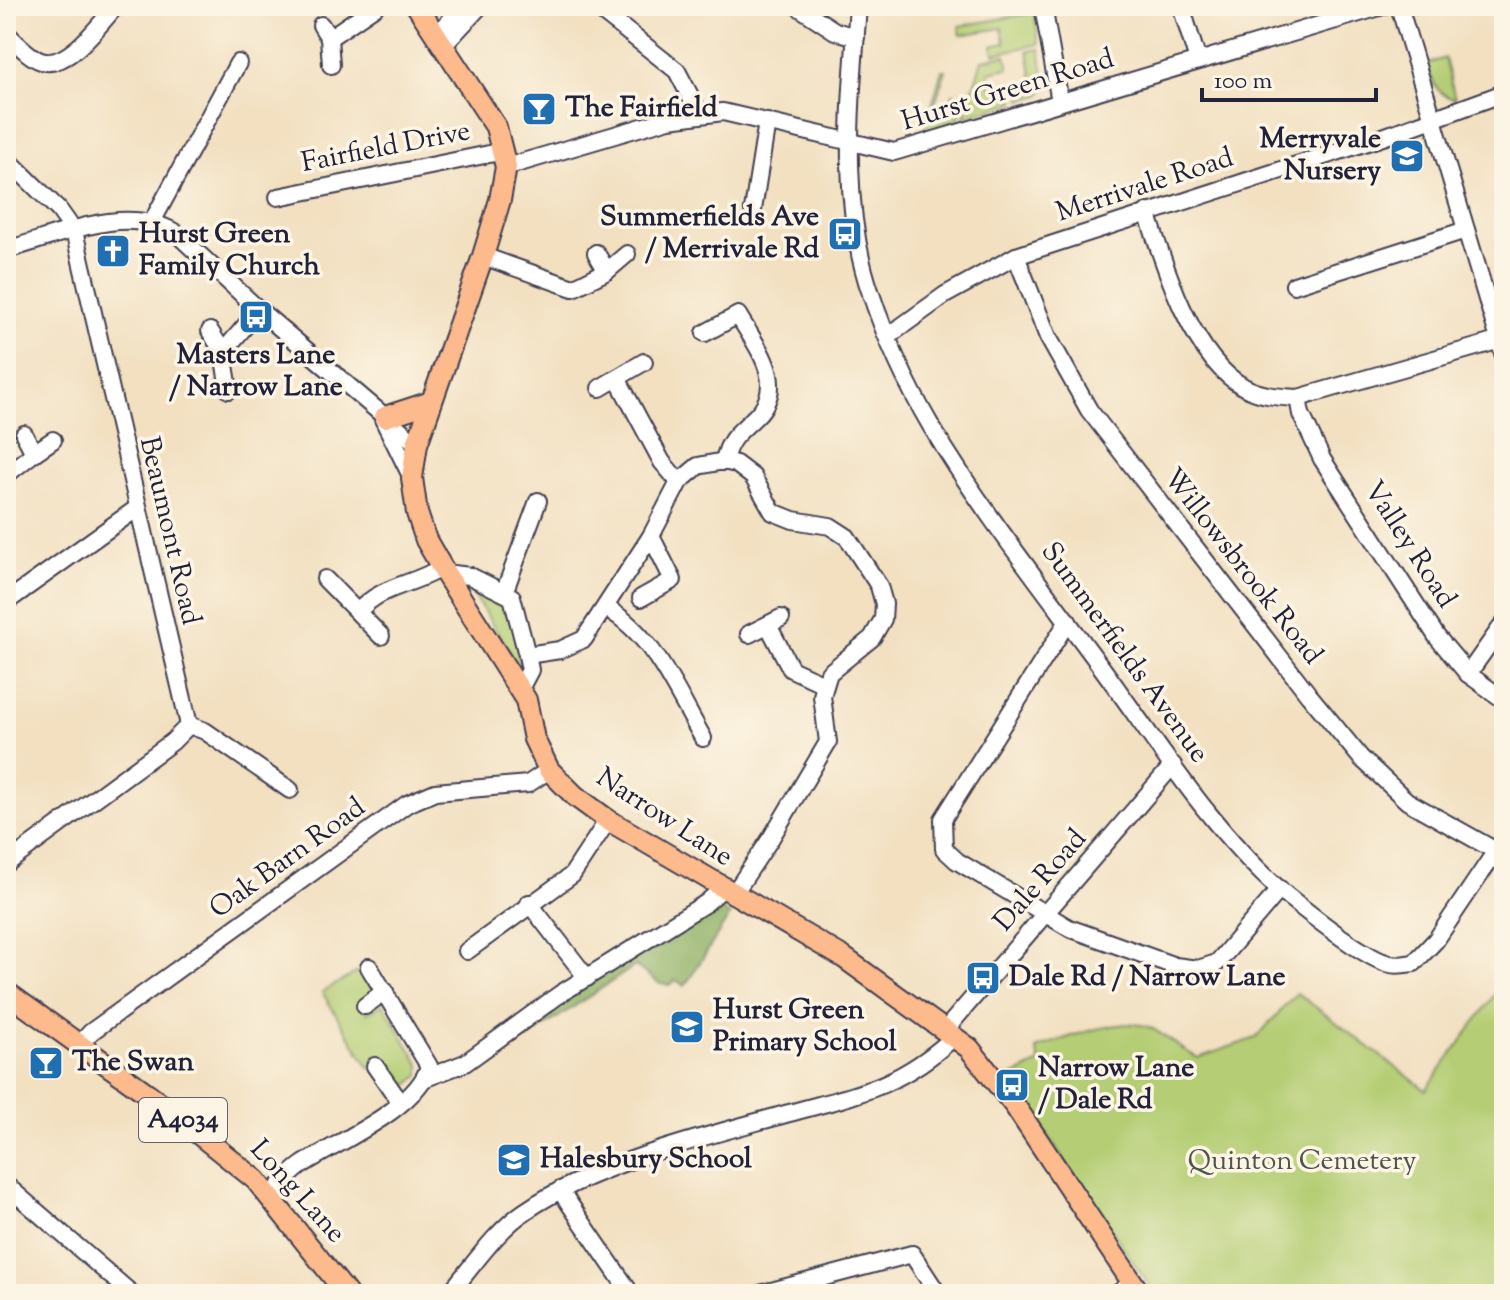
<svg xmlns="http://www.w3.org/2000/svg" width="1510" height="1300" font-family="'Sorts Mill Goudy',serif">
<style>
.green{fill:#b5ce74;stroke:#6c7858;stroke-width:2}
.forest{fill:#90b166;stroke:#596a50;stroke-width:2}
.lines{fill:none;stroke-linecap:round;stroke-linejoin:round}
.minor-casing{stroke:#413e4f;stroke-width:20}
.major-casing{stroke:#413e4f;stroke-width:24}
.minor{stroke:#fff;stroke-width:16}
.major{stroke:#fcba8d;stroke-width:20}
.labels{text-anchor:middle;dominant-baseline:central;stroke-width:7;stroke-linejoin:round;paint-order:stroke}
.shield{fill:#fcf5e5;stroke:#63616e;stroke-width:2}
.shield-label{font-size:26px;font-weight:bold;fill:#22223b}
.street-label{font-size:28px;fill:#22223b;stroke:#fcf5e5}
.poi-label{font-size:28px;font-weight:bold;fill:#22223b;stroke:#fcf5e5;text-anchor:start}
.park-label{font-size:28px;fill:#4e564c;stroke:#fcf5e5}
</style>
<rect width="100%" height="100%" fill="#fcf5e5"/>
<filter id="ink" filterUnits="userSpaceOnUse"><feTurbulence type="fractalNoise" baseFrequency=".0125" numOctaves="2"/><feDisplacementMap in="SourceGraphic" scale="16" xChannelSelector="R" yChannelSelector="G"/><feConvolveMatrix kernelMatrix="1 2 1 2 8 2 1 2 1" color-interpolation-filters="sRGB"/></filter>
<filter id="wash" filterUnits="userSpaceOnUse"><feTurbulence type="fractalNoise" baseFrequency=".006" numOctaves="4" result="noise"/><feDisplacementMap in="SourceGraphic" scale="32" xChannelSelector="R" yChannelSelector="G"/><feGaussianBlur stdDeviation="1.8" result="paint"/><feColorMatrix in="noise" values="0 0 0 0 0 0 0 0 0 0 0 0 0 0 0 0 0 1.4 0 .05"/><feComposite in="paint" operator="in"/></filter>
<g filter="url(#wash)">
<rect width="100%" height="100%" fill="#f2e0c1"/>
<!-- green -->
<g class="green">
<path d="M1034 13 1039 44 994 54 992 46 1005 43 1002 28 961 35 959 26Z"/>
<path d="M1040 49 1046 88 1040 95 1022 100 1020 88 1034 85 1028 51Z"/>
<path d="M1006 55 1009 68 989 72 992 87 1012 83 1015 102 964 117 982 60Z"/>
<path d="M1445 58 1455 99C1435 94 1433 82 1427 64Z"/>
<path d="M942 70H946L933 109 946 114 953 94 965 97 958 120 925 130Z"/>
<path d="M464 580 508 603 517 630 520 668Z"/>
<path d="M361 970 373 987 367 1013 383 1004 420 1065V1075L401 1091 368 1066 322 992Z"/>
<path d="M1504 982V1294H1155L1009 1078 1040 1063 1036 1049C1062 1039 1124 1015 1151 1028 1166 1036 1180 1049 1198 1058L1256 1038 1297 993 1426 1090Z"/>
</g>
<!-- forest -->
<path class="forest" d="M718 901 725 903 721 909 730 915 685 986 675 980 671 985 660 984 635 966 518 1044 511 1036 558 1000Z"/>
</g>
<g filter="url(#ink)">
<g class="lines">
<!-- minor casing -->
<g class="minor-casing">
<g id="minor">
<path d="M595 6 677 71 699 113"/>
<path d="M797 6 835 31 856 37"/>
<path d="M858 6C851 102 839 202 871 294 886 339 907 385 931 426 981 510 1044 589 1102 668 1157 743 1210 828 1280 890 1302 908 1365 959 1390 964 1397 966 1407 964 1414 963L1436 940 1504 839"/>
<path d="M1043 6 1060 102"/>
<path d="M1181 6 1198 61"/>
<path d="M1399 6 1504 356"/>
<path d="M321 25 329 38 331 65"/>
<path d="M6 33C16 42 29 57 41 61 68 70 100 23 116 6"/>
<path d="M436 36 463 6"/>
<path d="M329 38 376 6"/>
<path d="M442 47 480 6"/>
<path d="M6 158 59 210 74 231 189 725 205 731 290 790"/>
<path d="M506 167 669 119 723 112 894 152 1383 6"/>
<path d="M278 197 504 151"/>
<path d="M753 210 767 122"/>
<path d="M1147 212C1164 265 1192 358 1244 387 1261 396 1279 397 1298 398L1504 339"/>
<path d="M152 222 238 63"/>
<path d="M6 250C58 236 125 203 176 233L259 310 417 444"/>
<path d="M596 253 607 271"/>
<path d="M483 256 573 288 607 271 627 254"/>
<path d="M1016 256 1048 337 1089 410 1309 695 1361 758 1407 801 1496 851"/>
<path d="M1294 285 1466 230"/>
<path d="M210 331 223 352"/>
<path d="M705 333 738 315C756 346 789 384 756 416 740 432 729 437 724 461"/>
<path d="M888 336 945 295 1016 256 1383 137 1504 93"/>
<path d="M617 378 662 462 679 482"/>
<path d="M600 388 644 362"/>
<path d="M229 390 223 352 259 310"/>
<path d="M1298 398 1301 414 1322 459 1437 637 1468 674 1504 700"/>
<path d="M383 419 412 478"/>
<path d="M24 434 34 453 53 440"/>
<path d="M6 475 34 453"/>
<path d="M445 573 470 576 512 597 527 655"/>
<path d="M325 579 381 636"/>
<path d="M505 590 538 501"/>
<path d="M641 598 673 580 651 536"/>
<path d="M6 602 136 509"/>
<path d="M606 608C654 635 676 692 703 738"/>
<path d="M359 611C381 585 415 585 442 567"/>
<path d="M1068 621 943 819 944 849 957 861 1069 928 1175 966 1198 969 1217 963 1280 889"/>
<path d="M768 625 791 669 824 684"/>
<path d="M749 634 781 618"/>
<path d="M1468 674 1504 623"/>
<path d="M520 689 530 670 527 655 560 650 584 639 651 536 679 482 698 466 724 461 736 464 753 477 773 512 793 520 830 526 847 537 879 586 884 604 883 619 872 638 829 673 822 696 828 742 771 838 733 895"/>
<path d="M6 864 172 742 189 725"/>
<path d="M529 903 587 978"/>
<path d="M467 951 572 875 608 820"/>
<path d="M365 1006 385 991"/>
<path d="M946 1029 1173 765"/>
<path d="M79 1045 91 1032 407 804 435 792 528 784 549 770"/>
<path d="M375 1066 400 1102"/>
<path d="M426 1078 465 1063 560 994 706 903 722 889"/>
<path d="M6 1185 132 1294"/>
<path d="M560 1190 631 1294"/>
<path d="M270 1196C280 1186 290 1173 302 1165 337 1142 418 1108 429 1066L369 967"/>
<path d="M449 1294C473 1266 496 1230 527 1210 594 1164 703 1137 782 1115 854 1095 898 1089 955 1036"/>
<path d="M760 1294 912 1254 938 1294"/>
<path d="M1117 1294 1132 1283"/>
</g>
</g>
<!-- major casing -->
<g class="major-casing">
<g id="major">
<path d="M417 6 496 127 506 167 500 200 483 256 417 444 412 478 417 513 426 540 445 573 526 700 534 739 549 770 575 796 608 820 843 957 969 1048 1015 1106 1140 1294"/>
<path d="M385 417 431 402"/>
<path d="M6 992 159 1102 256 1180 347 1294"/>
</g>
</g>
<!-- minor -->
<use href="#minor" class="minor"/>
<!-- major -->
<use href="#major" class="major"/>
</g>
</g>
<!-- icons -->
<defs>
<g id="bar-square" transform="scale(1.8)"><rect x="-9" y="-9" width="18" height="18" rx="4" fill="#1f6fb2" stroke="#fcf5e5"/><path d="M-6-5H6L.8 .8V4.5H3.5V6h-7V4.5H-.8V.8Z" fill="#fff"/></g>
<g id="school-square" transform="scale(1.8)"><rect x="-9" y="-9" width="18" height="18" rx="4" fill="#1f6fb2" stroke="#fcf5e5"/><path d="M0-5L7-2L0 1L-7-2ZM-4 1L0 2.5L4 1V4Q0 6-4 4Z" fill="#fff"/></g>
<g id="bus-square" transform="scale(1.8)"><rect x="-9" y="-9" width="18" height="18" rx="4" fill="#1f6fb2" stroke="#fcf5e5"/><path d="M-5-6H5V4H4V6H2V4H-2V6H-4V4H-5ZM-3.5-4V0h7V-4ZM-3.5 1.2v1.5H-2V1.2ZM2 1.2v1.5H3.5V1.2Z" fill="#fff"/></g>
<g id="church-square" transform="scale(1.8)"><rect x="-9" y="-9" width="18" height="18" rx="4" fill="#1f6fb2" stroke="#fcf5e5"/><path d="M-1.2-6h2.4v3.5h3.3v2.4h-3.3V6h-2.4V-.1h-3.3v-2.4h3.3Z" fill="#fff"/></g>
</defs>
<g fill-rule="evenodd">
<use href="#bar-square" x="539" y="109"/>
<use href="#school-square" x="1407" y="156"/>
<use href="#bus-square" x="845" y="234"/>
<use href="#church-square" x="113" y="251"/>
<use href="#bus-square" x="256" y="317"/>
<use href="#bus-square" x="983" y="978"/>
<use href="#school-square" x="687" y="1027"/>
<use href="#bar-square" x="46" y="1063"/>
<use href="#bus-square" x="1012" y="1085"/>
<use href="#school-square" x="514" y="1160"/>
</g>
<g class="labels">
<!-- shield labels -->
<rect class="shield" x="139" y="1098" width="88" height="44" rx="6"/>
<g class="shield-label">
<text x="183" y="1120">A4034</text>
</g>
<!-- street labels -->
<g class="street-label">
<text transform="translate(1008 91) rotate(-17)">Hurst Green Road</text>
<text transform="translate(386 148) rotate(-11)">Fairfield Drive</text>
<text transform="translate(1145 186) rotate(-18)">Merrivale Road</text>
<text transform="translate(169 531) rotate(77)">Beaumont Road</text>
<text transform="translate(1409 545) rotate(57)">Valley Road</text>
<text transform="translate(1242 567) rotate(52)">Willowsbrook Road</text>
<text transform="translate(1124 653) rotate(54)">Summerfields Avenue</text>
<text transform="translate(664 818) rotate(33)">Narrow Lane</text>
<text transform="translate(288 859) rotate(-36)">Oak Barn Road</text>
<text transform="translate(1041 881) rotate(-49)">Dale Road</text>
<text transform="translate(297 1192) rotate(48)">Long Lane</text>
</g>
<!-- poi labels -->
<g class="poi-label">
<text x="565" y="109">The Fairfield</text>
<text x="1381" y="140" text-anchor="end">Merryvale<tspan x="1381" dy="32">Nursery</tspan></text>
<text x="819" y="218" text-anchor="end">Summerfields Ave<tspan x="819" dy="32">/ Merrivale Rd</tspan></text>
<text x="139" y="235">Hurst Green<tspan x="139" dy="32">Family Church</tspan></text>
<text x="256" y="356" text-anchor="middle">Masters Lane<tspan x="256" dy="32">/ Narrow Lane</tspan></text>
<text x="1009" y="978">Dale Rd / Narrow Lane</text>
<text x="713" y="1011">Hurst Green<tspan x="713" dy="32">Primary School</tspan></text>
<text x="72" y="1063">The Swan</text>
<text x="1038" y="1069">Narrow Lane<tspan x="1038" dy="32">/ Dale Rd</tspan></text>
<text x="540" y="1160">Halesbury School</text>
</g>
<!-- park labels -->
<g class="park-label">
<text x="1302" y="1162">Quinton Cemetery</text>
</g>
</g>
<!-- margin -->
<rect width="1510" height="1300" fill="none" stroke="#fcf5e5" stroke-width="32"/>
<!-- scale -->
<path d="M1202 88v12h174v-12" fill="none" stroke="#22223b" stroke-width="4"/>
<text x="1214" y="88" font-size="24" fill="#22223b" stroke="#fcf5e5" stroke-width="6" paint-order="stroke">100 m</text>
</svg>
